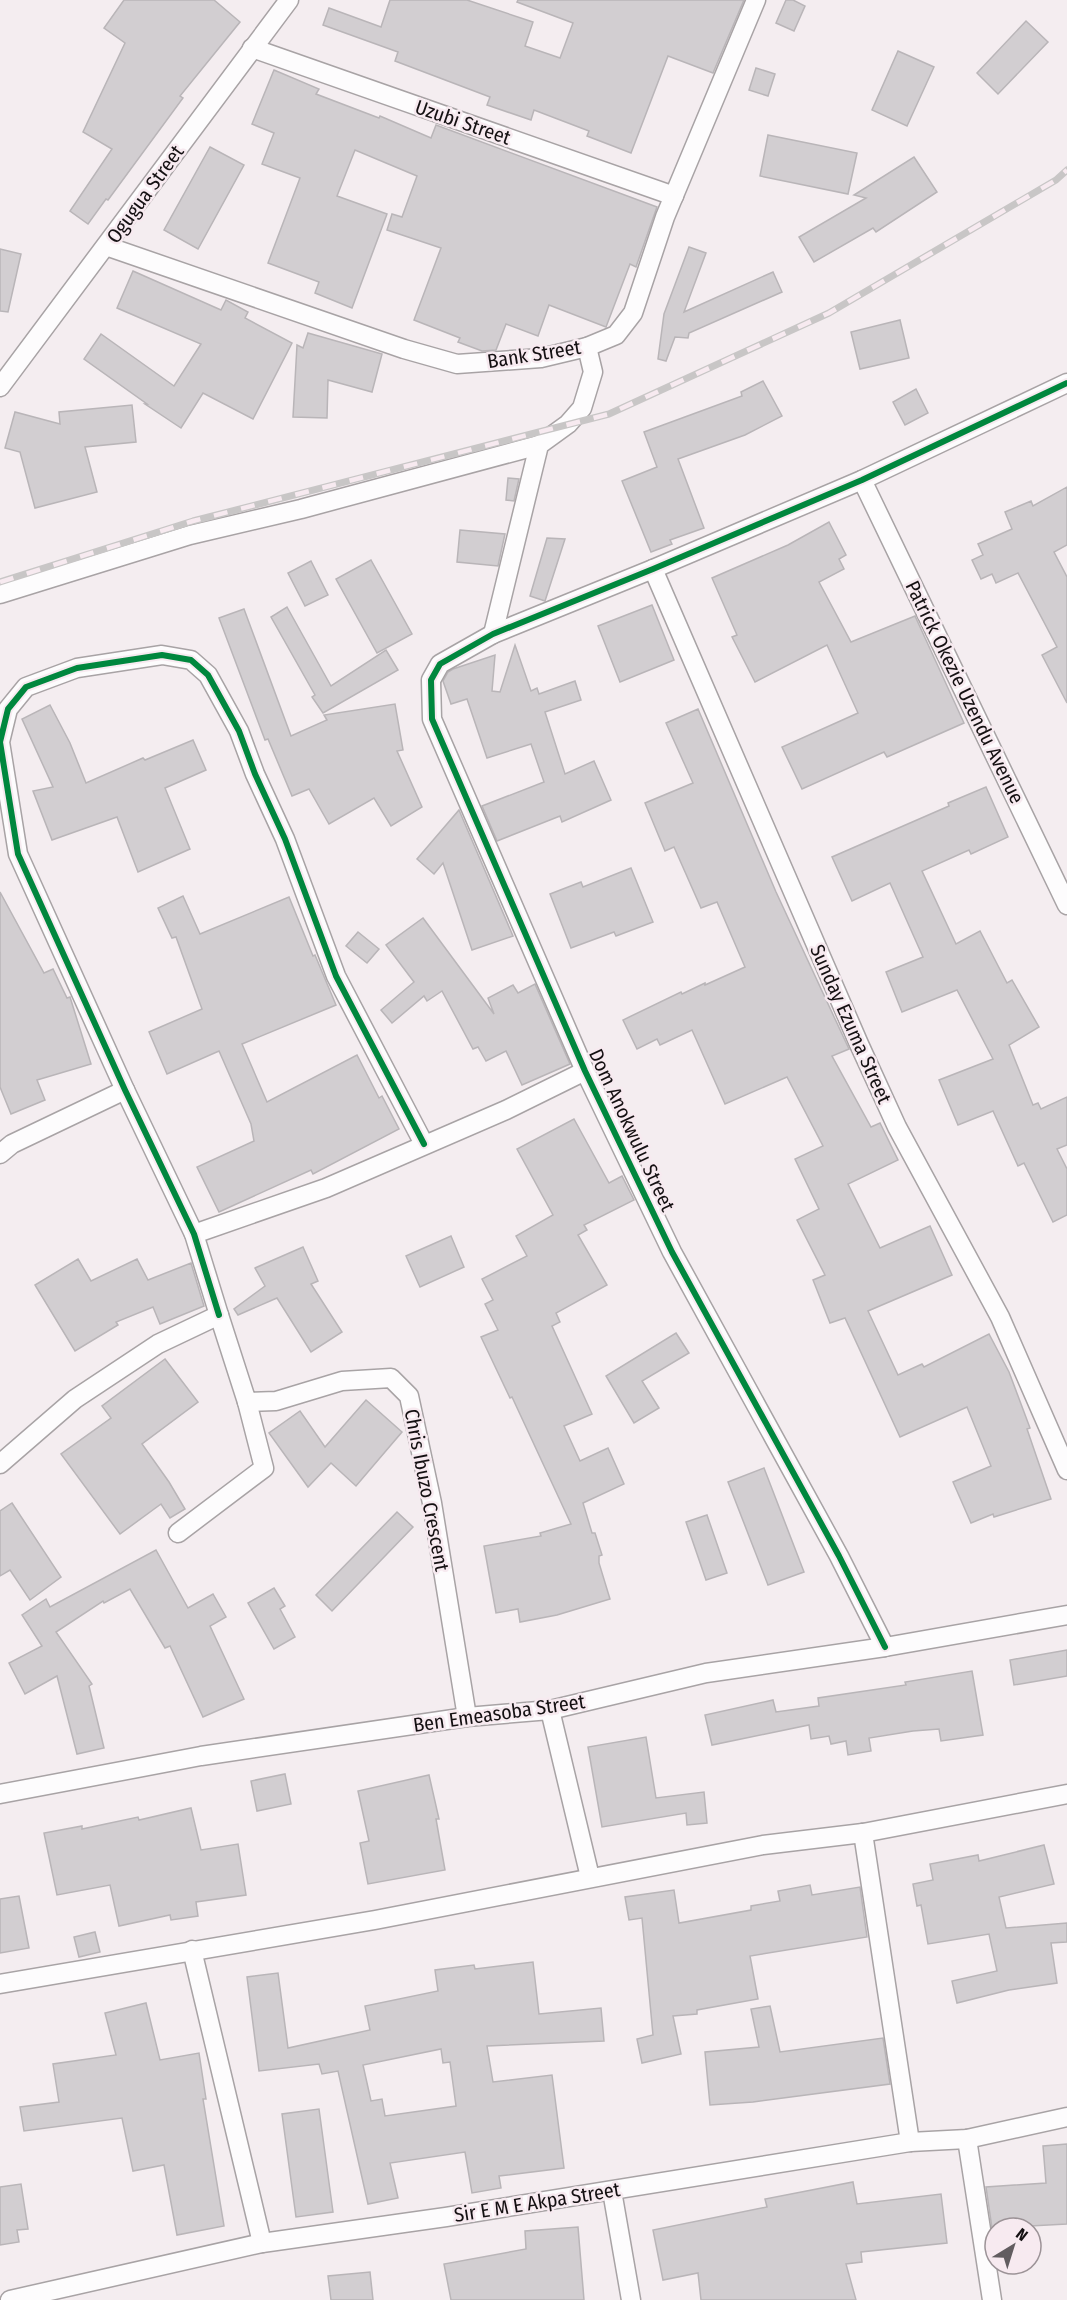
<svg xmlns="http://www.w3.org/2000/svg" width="1067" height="2300" font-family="'Fira Sans Condensed',sans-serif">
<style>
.building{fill:#d2ced1;stroke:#b9b5b8;stroke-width:1.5;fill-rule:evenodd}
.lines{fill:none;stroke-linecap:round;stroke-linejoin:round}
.minor-casing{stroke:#a8a3a5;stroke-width:21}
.minor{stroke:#fdfcfd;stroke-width:18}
.rail-casing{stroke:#c8c6c6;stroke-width:7}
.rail{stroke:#f7eaf0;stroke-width:4.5;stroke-dasharray:14;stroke-linecap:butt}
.cycleway-casing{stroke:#f7eaf0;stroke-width:10}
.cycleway{stroke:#00873e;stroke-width:6}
.labels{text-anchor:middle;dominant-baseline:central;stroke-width:5;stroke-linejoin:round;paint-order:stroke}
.street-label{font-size:20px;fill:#141012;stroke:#f7eaf0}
</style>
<rect width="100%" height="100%" fill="#f4edf0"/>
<!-- building -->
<g class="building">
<path d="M124 0H214L240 22 180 96 183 98 108 200 106 199 88 224 70 211 112 149 83 132 125 43 104 28Z"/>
<path d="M390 0H467L533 22 525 46 560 58 573 23 517 2 518 0H744L713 73 668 56 631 153 587 136 589 131 534 110 531 120 487 105 490 97 395 61 398 52 323 25 329 8 381 27Z"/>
<path d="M786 0H793L805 6 794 31 776 23Z"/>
<path d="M1026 21 1048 42 998 94 977 73Z"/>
<path d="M898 51 934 67 907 126 872 110Z"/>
<path d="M756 68 775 74 768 96 749 90Z"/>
<path d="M274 70 319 89 316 94 379 118 380 116 431 138 436 125 657 207 636 267 630 264 606 327 549 305 538 336 506 324 496 350 482 351 458 342 460 338 414 320 441 248 387 230 392 214 402 217 417 176 355 150 337 196 387 214 352 308 315 293 319 282 268 263 300 178 262 164 274 133 252 124Z"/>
<path d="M768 135 857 153 848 194 760 176Z"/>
<path d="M210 147 244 165 198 249 164 230Z"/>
<path d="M914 157 937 192 876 232 873 228 814 262 799 237 866 198 854 195Z"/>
<path d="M689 247 706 253 684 312 773 272 782 292 689 333 688 338 675 337 666 361 658 359 664 314Z"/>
<path d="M0 249 21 254 8 312 0 311Z"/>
<path d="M133 271 221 310 226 300 248 312 245 318 292 343 253 419 203 393 181 428 145 404H147L84 359 101 334 174 386 201 344 117 308Z"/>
<path d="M900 320 909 358 860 369 851 332Z"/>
<path d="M308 333 382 354 372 392 328 380 327 418 293 417 297 345 303 348Z"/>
<path d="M763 381 782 416 745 435 678 459 704 528 670 540 672 544 651 552 622 481 657 467 644 432 742 396 741 392Z"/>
<path d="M916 389 928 413 905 425 893 402Z"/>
<path d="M132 405 136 442 85 447 97 492 35 508 20 452 5 448 15 412 60 424 59 412Z"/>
<path d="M508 478 519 479 514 501 506 500Z"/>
<path d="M1067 487V545L1054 552 1067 577V703L1042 655 1057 647 1018 573 996 583 992 574 981 579 972 560 983 555 978 544 1012 529 1005 512 1031 501 1033 506Z"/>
<path d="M829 522 846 555 839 559 844 569 819 582 851 642 915 616 964 723 887 757 884 752 802 789 782 747 858 713 827 645 755 682 732 637 737 635 712 578 788 545Z"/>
<path d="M460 530 505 534 498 566 457 562Z"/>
<path d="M547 538 565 539 545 601 530 596Z"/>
<path d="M371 560 412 634 377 653 336 579Z"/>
<path d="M311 561 328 595 305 606 288 573Z"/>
<path d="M652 605 674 660 620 682 598 626Z"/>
<path d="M287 607 331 686 386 650 398 670 323 713 312 697 315 695 271 617Z"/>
<path d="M244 609 291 736 327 720 324 715 395 704 403 750 397 751 422 807 391 826 374 798 329 824 309 789 292 796 268 739 265 740 219 618Z"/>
<path d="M515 645 531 691 537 688 539 694 575 681 581 700 545 712 565 774 594 761 611 800 562 822 560 816 497 841 482 806 544 782 531 744 487 758 467 699 451 704 443 681 448 672 453 669 495 655 492 691 500 692Z"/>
<path d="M50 705 70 743 86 783 143 758 145 760 193 740 206 770 165 788 190 849 138 872 117 817 52 840 33 791 53 787 22 719Z"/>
<path d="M698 709 776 892 849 1049 832 1056 871 1127 880 1123 898 1160 848 1184 880 1248 930 1226 952 1275 868 1311 898 1375 922 1364 924 1367 989 1334 1009 1372 1030 1428 1027 1429 1051 1499 994 1517 993 1514 971 1523 953 1482 991 1466 967 1407 900 1437 845 1318 830 1323 813 1280 825 1275 797 1220 819 1209 795 1159 823 1146 787 1077 725 1104 692 1030 660 1045 657 1039 637 1049 623 1020 681 992 682 994 705 983V985L745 967 717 902 701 908 674 847 665 851 645 803 693 783 666 723Z"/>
<path d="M986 787 1008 837 971 854 969 850 922 871 956 944 980 931 1007 983 1012 980 1039 1027 1009 1045 1033 1105 1038 1103 1041 1109 1067 1097V1145L1057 1149 1067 1169V1215L1053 1222 1024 1163 1018 1166 993 1111 958 1125 939 1080 993 1059 957 990 902 1012 886 972 923 957 890 883 852 901 832 857 949 806 948 803Z"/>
<path d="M459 810 513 936 472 950 443 863 434 874 417 859Z"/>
<path d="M631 868 653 922 616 936 614 932 571 948 550 894 581 882 583 887Z"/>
<path d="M0 892 44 973 53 969 67 998 70 997 91 1064 37 1080 45 1100 11 1114 0 1087Z"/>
<path d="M183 896 200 934 289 897 313 956 315 955 336 1005 242 1044 267 1102 357 1055 379 1098 382 1096 399 1129 313 1174 311 1170 219 1212 197 1167 254 1141 251 1124 219 1051 167 1074 149 1032 202 1009 176 937 172 938 158 908Z"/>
<path d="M423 918 494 1014 488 998 513 985 518 993 535 984 570 1064 522 1085 506 1051 486 1061 478 1047 473 1049 442 991 427 1001 424 996 392 1023 381 1010 414 982 386 945Z"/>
<path d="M358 932 379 949 367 963 346 946Z"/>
<path d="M574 1119 609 1183 622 1176 634 1200 584 1225 587 1230 578 1235 607 1285 556 1313 560 1322 552 1326 592 1414 564 1426 580 1461 608 1448 624 1484 583 1503 592 1533H595L602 1555 599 1556V1563L610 1599 557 1615 520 1622 518 1609 496 1613 484 1546 541 1536 540 1533 571 1524 512 1397 510 1398 481 1337 498 1330 485 1304 493 1300 482 1279 527 1256 516 1236 553 1215 517 1149Z"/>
<path d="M451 1236 464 1267 420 1287 406 1256Z"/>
<path d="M303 1247 318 1281 311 1284 342 1332 311 1352 277 1298 238 1315 234 1309 265 1286 255 1268Z"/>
<path d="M78 1259 91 1281 137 1259 148 1280 191 1263 204 1306 160 1324 153 1307 116 1322 118 1325 75 1351 35 1285Z"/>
<path d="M676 1333 689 1353 642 1381 659 1408 634 1423 606 1376Z"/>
<path d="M165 1359 198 1402 142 1444 169 1482 185 1509 170 1518 161 1504 120 1534 61 1454 111 1418 102 1406Z"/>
<path d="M366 1400 402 1432 356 1486 331 1463 308 1487 269 1433 300 1411 325 1447Z"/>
<path d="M764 1468 804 1572 768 1585 728 1482Z"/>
<path d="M12 1503 61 1577 30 1600 10 1570 0 1576V1511Z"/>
<path d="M397 1512 413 1527 332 1611 316 1595Z"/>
<path d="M707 1515 727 1573 706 1580 686 1522Z"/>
<path d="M156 1550 188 1608 213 1594 226 1617 210 1626 244 1699 203 1717 170 1646 165 1648 130 1589 104 1603 103 1601 56 1632 92 1684 89 1686 104 1748 77 1754 57 1676 25 1694 9 1663 42 1646 22 1615 46 1599 50 1607Z"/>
<path d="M274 1588 285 1606 280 1609 295 1637 274 1649 248 1603Z"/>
<path d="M1067 1650V1676L1014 1685 1010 1660Z"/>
<path d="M972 1671 983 1735 941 1741 939 1729 913 1731 869 1738 871 1751 848 1755 846 1741 831 1744 829 1736 811 1739 809 1725 712 1745 705 1715 773 1700 776 1712 819 1706 818 1698 906 1685 905 1682Z"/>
<path d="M646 1737 656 1798 704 1792 707 1823 687 1825 686 1813 602 1827 588 1747Z"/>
<path d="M285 1774 291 1804 257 1811 251 1781Z"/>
<path d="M429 1775 439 1819H436L445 1870 368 1884 360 1843 369 1841 358 1791Z"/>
<path d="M191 1808 201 1850 238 1844 246 1895 196 1902 198 1916 171 1920 170 1915 119 1926 110 1885 57 1895 44 1833 82 1826V1829L138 1817 139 1820Z"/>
<path d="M1044 1845 1054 1884 999 1897 1006 1928 1067 1923V1942L1051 1943 1057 1983 1009 1990 957 2003 952 1981 997 1971 989 1934 928 1944 921 1905 917 1906 913 1884 933 1880 930 1864 978 1855 979 1861Z"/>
<path d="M810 1885 812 1895 860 1887 867 1937 750 1956 758 1999 697 2010V2014L673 2016 681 2054 642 2063 637 2039 653 2035 642 1918 629 1920 625 1897 674 1890 679 1923 751 1910V1906L780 1901 778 1891Z"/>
<path d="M19 1896 29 1948 0 1953V1899Z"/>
<path d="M95 1932 100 1952 79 1957 74 1937Z"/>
<path d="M533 1962 539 2014 601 2008 604 2041 487 2046 493 2082 552 2075 564 2168 499 2176 501 2188 472 2193 465 2152 390 2163 398 2198 368 2204 338 2071 322 2074 319 2064 259 2071 247 1977 278 1973 288 2048 370 2030 365 2006 438 1991 435 1970 474 1965 475 1969ZM441 2049 443 2063 450 2062 456 2106 385 2116 382 2099 371 2101 363 2065Z"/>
<path d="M146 2003 160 2060 199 2053 206 2099H203L224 2226 177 2235 164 2165 133 2171 122 2118 24 2131 20 2107 59 2102 53 2064 116 2055 105 2013Z"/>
<path d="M770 2006 780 2052 883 2038 890 2084 753 2102 710 2105 705 2052 759 2047 751 2009Z"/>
<path d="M319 2109 333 2212 296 2217 282 2114Z"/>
<path d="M1067 2144V2224L992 2228 986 2187 1046 2183 1043 2146Z"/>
<path d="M853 2182 857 2204 941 2194 947 2243 861 2252 862 2262 846 2264 856 2300H701L698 2273 663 2280 653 2230 767 2207 765 2199Z"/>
<path d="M21 2184 28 2229 17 2230 19 2242 0 2245V2187Z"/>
<path d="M578 2227 584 2300H451L444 2264 526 2249 525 2231Z"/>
<path d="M370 2272 373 2300H331L328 2276Z"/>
</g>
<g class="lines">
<!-- minor casing -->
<g class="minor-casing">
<g id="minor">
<path d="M252 48 674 196"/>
<path d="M106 246 404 349 457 364 541 358 587 347 616 335 633 313 665 217 756 0"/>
<path d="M0 387 289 0"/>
<path d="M862 480 1067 905"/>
<path d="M653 569 859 1044 897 1127 1000 1317 1067 1470"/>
<path d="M0 594 190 535 301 509 539 445"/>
<path d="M493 634 539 445 568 424 582 408 593 372 587 347"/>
<path d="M0 1154 12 1144 125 1090"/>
<path d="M194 1234 326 1188 506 1110 585 1071"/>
<path d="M219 1315 194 1234 125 1090 18 854 0 742 8 709 26 687 77 668 162 655 191 660 208 675 239 731 255 774 285 839 336 976 424 1144"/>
<path d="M0 1464 75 1399 158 1344 219 1315 247 1402 276 1401 342 1381 391 1378 409 1396 432 1503 467 1717"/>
<path d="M178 1533 264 1468 247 1402"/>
<path d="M885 1647 839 1556 672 1252 585 1071 432 719 431 680 440 664 493 634 653 569 862 480 1067 383"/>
<path d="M550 1710 590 1877"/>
<path d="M0 1794 201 1756 467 1717 550 1710 706 1673 885 1647 1067 1615"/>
<path d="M863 1833 910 2142"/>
<path d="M192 1950 262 2243"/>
<path d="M0 1984 375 1920 763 1845 863 1833 1067 1794"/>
<path d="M967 2139 992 2300"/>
<path d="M612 2191 631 2300"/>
<path d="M10 2300 262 2243 446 2217 910 2142 967 2139 1067 2117"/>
</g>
</g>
<!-- minor -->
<use href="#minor" class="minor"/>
<!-- rail casing -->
<g class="rail-casing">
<path id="rail" d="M0 582 193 521 609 414 829 313 1056 180 1067 170"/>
</g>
<!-- rail -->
<use href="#rail" class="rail"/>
<!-- cycleway casing -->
<g class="cycleway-casing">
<g id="cycleway">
<path d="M219 1315 194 1234 125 1090 18 854 0 742 8 709 26 687 77 668 162 655 191 660 208 675 239 731 255 774 285 839 336 976 424 1144"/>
<path d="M885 1647 839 1556 672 1252 585 1071 432 719 431 680 440 664 493 634 653 569 862 480 1067 383"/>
</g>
</g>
<!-- cycleway -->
<use href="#cycleway" class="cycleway"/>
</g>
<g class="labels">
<!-- street labels -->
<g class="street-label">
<text transform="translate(463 122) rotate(19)">Uzubi Street</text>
<text transform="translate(145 194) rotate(-54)">Ogugua Street</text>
<text transform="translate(534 354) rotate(-9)">Bank Street</text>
<text transform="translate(965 692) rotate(64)">Patrick Okezie Uzendu Avenue</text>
<text transform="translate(851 1024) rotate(66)">Sunday Ezuma Street</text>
<text transform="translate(632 1130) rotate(65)">Dom Anokwulu Street</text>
<text transform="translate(427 1490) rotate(79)">Chris Ibuzo Crescent</text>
<text transform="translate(499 1713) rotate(-8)">Ben Emeasoba Street</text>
<text transform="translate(537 2202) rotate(-9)">Sir E M E Akpa Street</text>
</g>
</g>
<!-- north arrow -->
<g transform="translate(1013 2246) rotate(38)"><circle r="28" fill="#f7eaf0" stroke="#9c9397" stroke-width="1.5"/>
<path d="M0-4.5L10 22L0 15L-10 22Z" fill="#625d60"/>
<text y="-9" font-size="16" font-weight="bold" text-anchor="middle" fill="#141012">N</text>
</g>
</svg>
